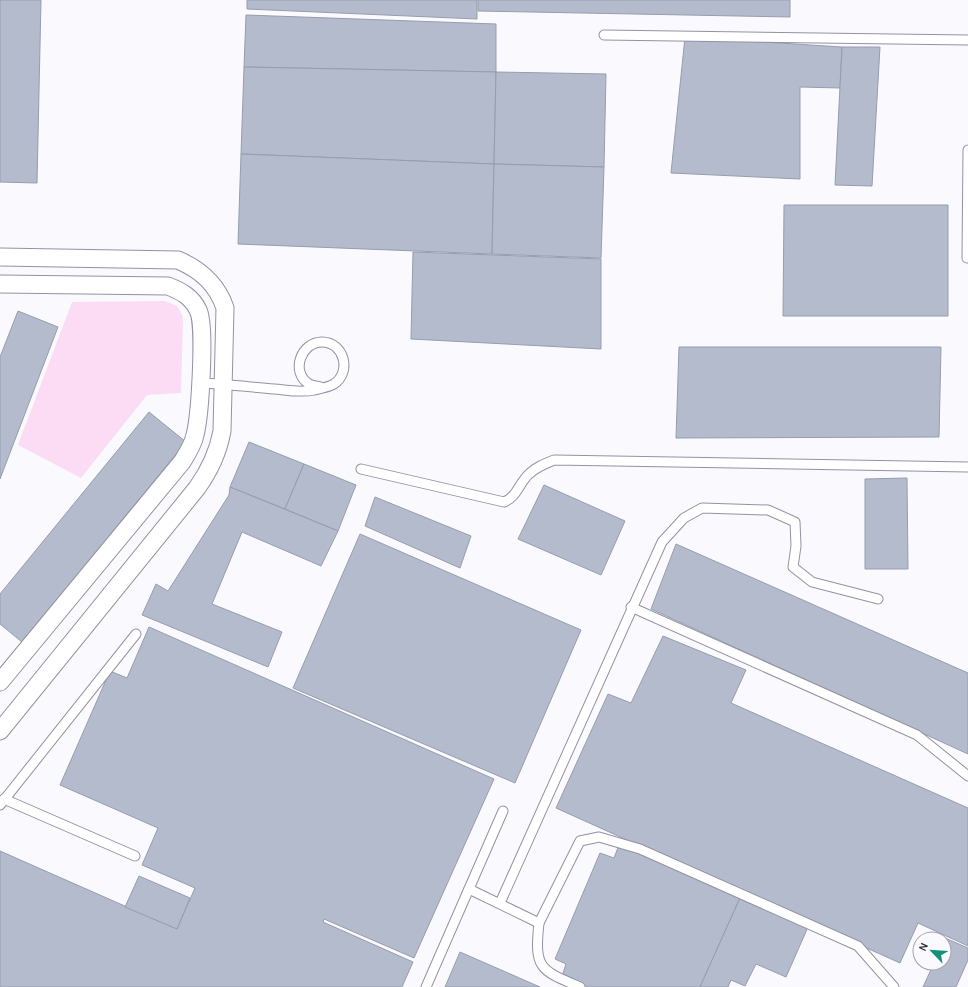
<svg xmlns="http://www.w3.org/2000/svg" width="968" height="987" font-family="Karla,sans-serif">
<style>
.green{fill:#fbdcf4}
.building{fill:#b3bbcd;stroke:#959daf}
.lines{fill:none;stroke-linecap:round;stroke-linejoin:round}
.lane-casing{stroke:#9392a5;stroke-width:11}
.street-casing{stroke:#9392a5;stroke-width:19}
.lane{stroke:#fff;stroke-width:9}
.street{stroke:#fff;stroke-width:17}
</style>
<rect width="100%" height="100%" fill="#faf9fd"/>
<!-- green -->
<path class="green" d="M165 301 177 306 183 317 181 393 147 395 81 478 18 445 72 302Z"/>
<!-- building -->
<g class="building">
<path d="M0 0H41L37 183 0 182Z"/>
<path d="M247 0H477V19L247 9Z"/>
<path d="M478 0H790V17L478 11Z"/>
<path d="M246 15 496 24V72L244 67Z"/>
<path d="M685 37 842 47 840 88 800 87V179L671 173Z"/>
<path d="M842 47H880L872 186 835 185Z"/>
<path d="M244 67 496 72 494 164 241 154Z"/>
<path d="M496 72 606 74 604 167 494 164Z"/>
<path d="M241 154 494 164 492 254 238 244Z"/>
<path d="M494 164 604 167 601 258 492 254Z"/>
<path d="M784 205H948V316H783Z"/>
<path d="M413 252 601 259V349L411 339Z"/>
<path d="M18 311 58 327 0 479V357Z"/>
<path d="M679 347H941L939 437 676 438Z"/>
<path d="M149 412 186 442 22 642 0 624V594Z"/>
<path d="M249 442 304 464 285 509 230 487Z"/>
<path d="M304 464 356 485 338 531 285 509Z"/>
<path d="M907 478 908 569H865V479Z"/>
<path d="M544 485 625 521 601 575 518 539Z"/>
<path d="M230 487 338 531 321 566 242 532 212 604 282 632 268 667 142 615 156 584 168 591 229 495Z"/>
<path d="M375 497 471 536 460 568 365 526Z"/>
<path d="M360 534 581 630 515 783 293 688Z"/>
<path d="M676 544 968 673V754L651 609Z"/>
<path d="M149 627 494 779 414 958 324 919 323 922 413 962 402 987H0V851L177 929 195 888 142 865 158 828 60 785 110 671 127 678Z"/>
<path d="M663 636 746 670 731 703 968 808V946L918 923 900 963 556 808 608 694 631 703Z"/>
<path d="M619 845 740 898 700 987H588L562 976 566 964 555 959 600 853 614 858Z"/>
<path d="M139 876 190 898 177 929 125 907Z"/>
<path d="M740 898 808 927 786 977 756 964 745 986 731 980 728 987H700Z"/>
<path d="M945 938 968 948V960L956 987H923L934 963H944Z"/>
<path d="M460 952 540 987H445Z"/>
</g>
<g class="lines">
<!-- lane casing -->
<g class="lane-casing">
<g id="lane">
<path d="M604 35 968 40"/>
<path d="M967 258 968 150"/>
<path d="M201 383C225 384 250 387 274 389 287 390 301 393 314 390 319 389 329 387 334 384 352 372 344 342 322 342 301 342 290 372 309 384 313 386 317 386 321 387"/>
<path d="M361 469 504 502C517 497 519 483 529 474 536 467 544 464 554 460L968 467"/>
<path d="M631 607 917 735 968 776"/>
<path d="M4 799 135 856"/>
<path d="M0 805 136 634"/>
<path d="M469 889 539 923 580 841 599 837 640 849 858 946 894 987"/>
<path d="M500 903 662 542 684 518 702 508 768 510 795 522 796 546 793 567 812 582 878 599"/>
<path d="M539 923C534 969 540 970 580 987"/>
<path d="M426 987 503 811"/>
</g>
</g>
<!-- street casing -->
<g class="street-casing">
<g id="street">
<path d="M0 257 178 260C201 270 217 284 225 308L222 431C218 453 210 470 197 488L0 731"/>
<path d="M0 284 168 286C181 291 192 297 198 310 206 325 200 416 195 435 193 445 187 454 182 462L0 682"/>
</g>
</g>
<!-- lane -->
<use href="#lane" class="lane"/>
<!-- street -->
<use href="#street" class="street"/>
</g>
<!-- north arrow -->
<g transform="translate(932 951) rotate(295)"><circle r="19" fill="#faf9fd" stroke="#a6a5ab"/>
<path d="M0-3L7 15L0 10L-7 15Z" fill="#129178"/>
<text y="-6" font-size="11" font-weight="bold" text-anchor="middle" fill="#28272f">N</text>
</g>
</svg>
